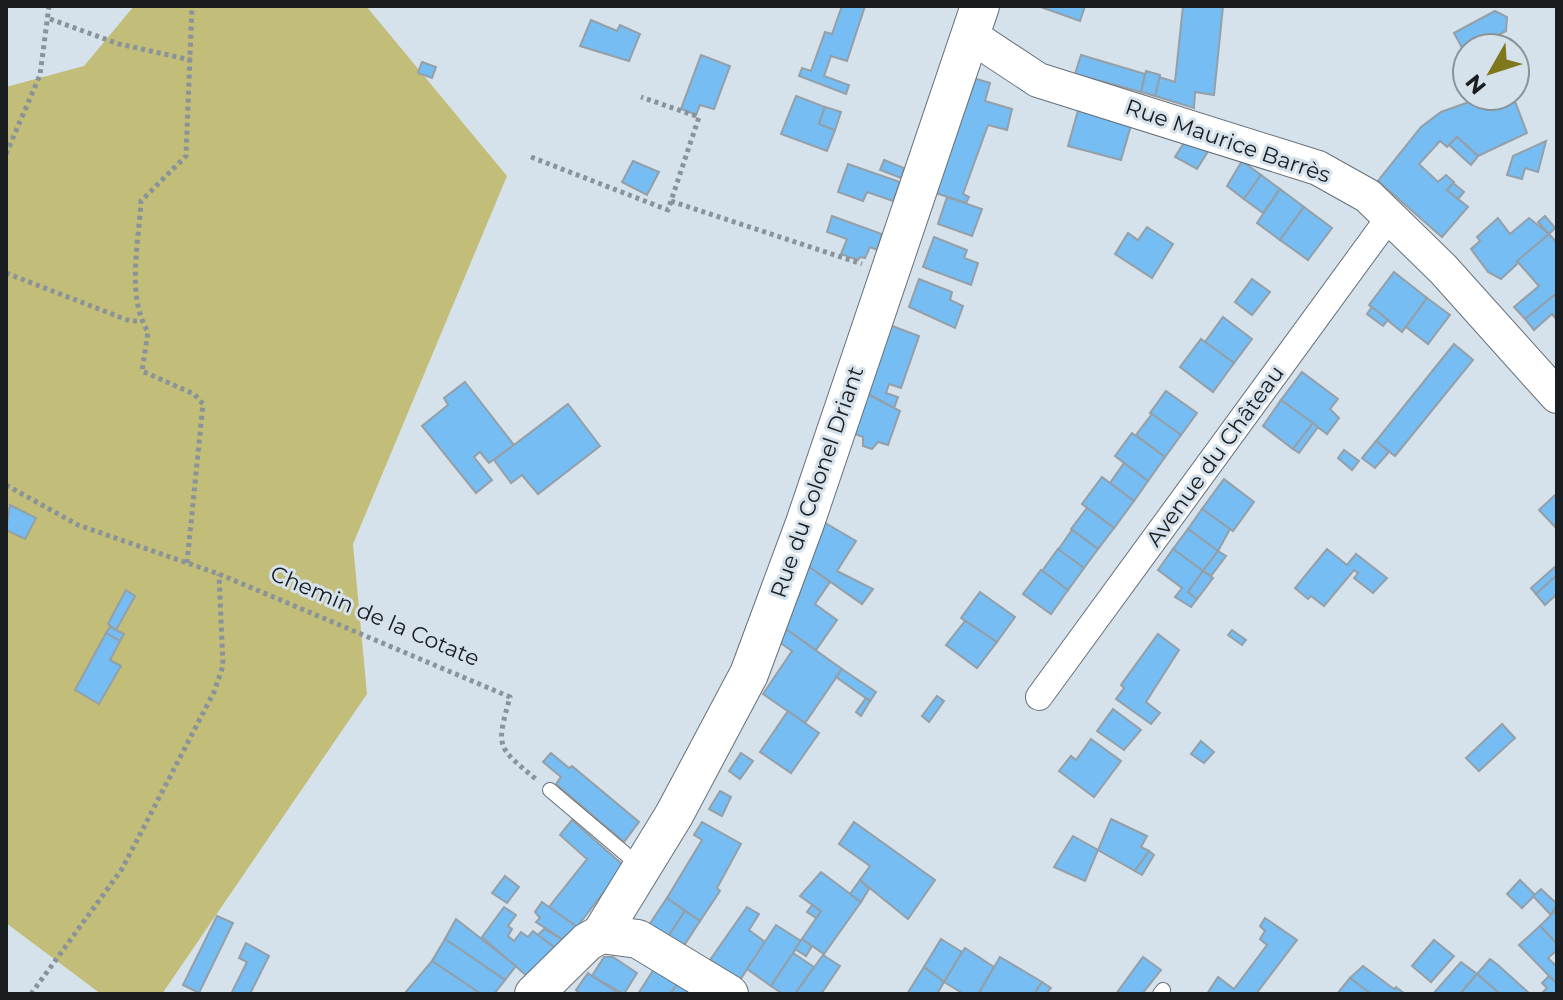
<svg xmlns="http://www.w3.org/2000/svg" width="1563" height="1000" font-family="Montserrat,sans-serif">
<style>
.green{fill:#c2bd79}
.building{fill:#75bdf2;stroke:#949fa8;stroke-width:2}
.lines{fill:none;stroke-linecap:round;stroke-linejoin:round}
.service-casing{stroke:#667078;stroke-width:16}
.minor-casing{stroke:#667078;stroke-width:28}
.tertiary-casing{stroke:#667078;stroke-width:36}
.secondary-casing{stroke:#667078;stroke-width:40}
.path{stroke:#8a9399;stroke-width:5;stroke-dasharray:4 4;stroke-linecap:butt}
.service{stroke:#fff;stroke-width:14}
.minor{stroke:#fff;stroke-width:26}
.tertiary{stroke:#fff;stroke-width:34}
.secondary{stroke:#fff;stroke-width:38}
.labels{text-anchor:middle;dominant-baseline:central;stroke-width:6;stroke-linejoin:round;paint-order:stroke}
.street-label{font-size:22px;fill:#191d20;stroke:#d6e2eb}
</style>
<rect width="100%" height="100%" fill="#d6e2eb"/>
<!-- green -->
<path class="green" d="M134 6H366L507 176 353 544 367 694 162 994H101L6 923V87L84 66Z"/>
<!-- building -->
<g class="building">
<path d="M842 6H865L847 61 831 56 824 76 849 85 846 94 799 76 802 68 811 71 825 32 832 34Z"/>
<path d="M1038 6H1085L1080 21Z"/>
<path d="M1183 6H1223L1214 95 1195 92 1194 108 1155 96 1159 77 1175 82Z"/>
<path d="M1495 11 1507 17 1506 31 1498 35 1505 48H1467V57L1454 33Z"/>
<path d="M591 20 617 31 620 25 640 34 629 61 580 46Z"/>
<path d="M701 55 730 66 714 109 700 105 696 115 681 109Z"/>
<path d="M1081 55 1145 74 1141 92 1075 74Z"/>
<path d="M422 62 436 67 432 78 418 73Z"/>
<path d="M1146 71 1160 75 1155 96 1141 92Z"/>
<path d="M973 78 990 83 985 101 1012 109 1007 130 988 125 963 194 969 197 966 203 933 192Z"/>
<path d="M796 96 825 107 819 124 835 130 827 151 781 134Z"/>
<path d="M1486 96H1513L1527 133 1478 156 1457 137 1447 147 1440 141 1419 164 1438 182 1446 175 1454 182 1447 190 1468 207 1442 237 1378 181 1421 127 1441 112Z"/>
<path d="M825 107 841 112 835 130 819 124Z"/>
<path d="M1079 107 1132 122 1121 160 1068 146Z"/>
<path d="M1457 137 1478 156 1471 165 1449 145Z"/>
<path d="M1187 138 1212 145 1197 169 1175 157Z"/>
<path d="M1546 141 1538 172 1525 168 1522 179 1507 175 1513 156Z"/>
<path d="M884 160 904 168 901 178 880 170Z"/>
<path d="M633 161 659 172 647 195 622 182Z"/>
<path d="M1242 161 1261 175 1244 199 1227 186Z"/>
<path d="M848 164 900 182 893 201 867 192 863 201 838 192Z"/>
<path d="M1261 175 1280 189 1263 213 1244 199Z"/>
<path d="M1453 183 1464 192 1458 199 1447 190Z"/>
<path d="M1280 189 1304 207 1280 240 1257 223Z"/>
<path d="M947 197 982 209 972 236 938 224Z"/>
<path d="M1304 207 1332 228 1308 260 1280 240Z"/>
<path d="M832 216 882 234 877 250 870 247 865 258 860 257 858 260 841 254 847 239 827 232Z"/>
<path d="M1545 216 1555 228 1549 234 1538 222Z"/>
<path d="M1498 218 1510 234 1529 218 1549 234 1501 279 1488 272 1471 249 1480 241 1477 237Z"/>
<path d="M1147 227 1173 244 1152 278 1115 254 1128 233 1138 240Z"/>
<path d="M1549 234 1557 243V293L1525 319 1514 307 1539 286 1517 261Z"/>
<path d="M934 237 967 250 964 258 978 263 971 285 923 267Z"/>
<path d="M1394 272 1427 298 1402 332 1369 305Z"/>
<path d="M919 279 952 292 950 300 963 306 955 328 909 307Z"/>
<path d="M1252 279 1270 292 1252 315 1235 302Z"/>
<path d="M1557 293V320L1552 314 1534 330 1525 319Z"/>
<path d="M1427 298 1450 315 1428 344 1406 327Z"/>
<path d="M1372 307 1388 320 1383 326 1367 314Z"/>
<path d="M1223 317 1252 339 1234 363 1205 342Z"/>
<path d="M887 324 919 336 901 388 889 384 886 393 898 397 894 408 864 392Z"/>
<path d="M1201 339 1234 363 1213 392 1180 367Z"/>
<path d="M1454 344 1473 360 1395 456 1376 441Z"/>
<path d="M1302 372 1338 399 1330 409 1339 418 1327 434 1281 400Z"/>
<path d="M465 382 514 445 489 463 480 452 474 457 492 480 476 493 422 426 448 405 444 398Z"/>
<path d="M1166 391 1197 413 1181 435 1150 413Z"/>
<path d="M864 392 900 411 888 445 878 442 872 449 863 446V437L850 432Z"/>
<path d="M1281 400 1313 423 1293 449 1263 426Z"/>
<path d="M568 404 600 446 538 494 522 475 511 483 494 460Z"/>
<path d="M1152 414 1181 435 1165 457 1136 435Z"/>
<path d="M1313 423 1318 427 1299 453 1293 449Z"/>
<path d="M1132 433 1165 457 1148 481 1115 456Z"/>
<path d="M1376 441 1389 452 1375 468 1362 458Z"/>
<path d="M1344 450 1359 461 1352 470 1338 458Z"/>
<path d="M1124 463 1148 481 1134 501 1110 483Z"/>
<path d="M1102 477 1134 501 1114 528 1082 504Z"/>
<path d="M1224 479 1254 502 1233 531 1202 509Z"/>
<path d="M1555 495 1557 498V529L1539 510Z"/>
<path d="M10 505 36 518 25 539 6 530Z"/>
<path d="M1087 508 1114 528 1098 549 1071 529Z"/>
<path d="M1202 509 1230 529 1218 551 1188 529Z"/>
<path d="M822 521 856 541 837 571 873 589 862 604 808 566Z"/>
<path d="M1188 529 1218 551 1203 571 1173 549Z"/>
<path d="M1072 530 1098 549 1084 568 1058 550Z"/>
<path d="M1058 549 1084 568 1068 590 1042 571Z"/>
<path d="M1173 549 1203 571 1188 592 1197 599 1191 607 1175 597 1182 588 1158 570Z"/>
<path d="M1327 549 1347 565 1356 554 1387 578 1373 593 1354 578 1358 573 1354 570 1324 606 1311 596 1308 599 1295 588Z"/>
<path d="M1218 551 1226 556 1211 576 1203 571Z"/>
<path d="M1557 565V575L1536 594 1531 588Z"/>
<path d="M808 566 830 582 815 604 837 620 816 650 783 627 800 593 798 591Z"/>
<path d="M1041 570 1068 590 1051 614 1023 594Z"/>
<path d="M1203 571 1213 578 1197 599 1188 592Z"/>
<path d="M1557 575V594L1545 605 1536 594Z"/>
<path d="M126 590 135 596 116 630 108 624Z"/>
<path d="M980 592 1015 617 997 642 961 618Z"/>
<path d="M965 621 997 642 977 668 946 645Z"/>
<path d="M110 627 124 634 120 641 106 633Z"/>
<path d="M783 627 842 669 805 723 763 694 792 651 776 640Z"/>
<path d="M1232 630 1246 640 1242 645 1228 635Z"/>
<path d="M106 633 120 641 110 660 121 666 99 704 75 690Z"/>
<path d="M1158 634 1179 650 1146 702 1160 713 1151 724 1116 699 1124 688 1121 685Z"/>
<path d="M842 669 876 692 870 701 836 677Z"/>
<path d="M937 696 944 701 929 722 922 716Z"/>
<path d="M866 698 870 701 861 716 856 712Z"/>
<path d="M1113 709 1141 730 1124 750 1097 731Z"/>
<path d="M788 711 819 733 791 773 760 752Z"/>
<path d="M1502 724 1515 738 1479 771 1466 758Z"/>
<path d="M1091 739 1121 761 1094 797 1059 771 1071 756 1076 760Z"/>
<path d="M1201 741 1214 752 1204 763 1191 754Z"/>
<path d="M551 753 569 768 572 766 639 822 624 842 556 784 561 777 543 762Z"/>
<path d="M741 753 753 761 740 779 729 771Z"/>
<path d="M720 791 731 797 722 816 709 809Z"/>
<path d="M1111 819 1147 836 1141 847 1149 851 1135 871 1098 850Z"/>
<path d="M572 820 624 866 577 927 549 907 587 859 560 835Z"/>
<path d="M702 822 741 844 717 888 720 891 700 921 667 898 702 840 694 835Z"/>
<path d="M854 822 935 880 908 919 860 880 870 866 839 844Z"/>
<path d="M1073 836 1098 850 1085 881 1054 867Z"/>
<path d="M1149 851 1154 855 1142 875 1135 871Z"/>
<path d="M821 872 861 902 824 954 802 939 821 911 800 896Z"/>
<path d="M505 876 519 887 507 903 492 893Z"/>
<path d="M860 880 869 889 861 902 850 894Z"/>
<path d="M1520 880 1535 895 1522 908 1507 894Z"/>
<path d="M1541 889 1557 904 1551 915 1533 896Z"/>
<path d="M667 898 685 911 668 937 649 925Z"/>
<path d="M542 902 577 927 565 941 536 922 540 918 535 912Z"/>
<path d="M812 905 821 911 816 918 807 912Z"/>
<path d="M504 907 516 915 508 926 512 929 508 936 514 941 521 932 528 937 533 931 557 949 528 977 482 937Z"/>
<path d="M747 907 759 914 749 930 765 942 740 980 710 960Z"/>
<path d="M1557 909V944L1540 926Z"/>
<path d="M685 911 700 921 683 947 668 937Z"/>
<path d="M217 916 233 923 199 993 183 985Z"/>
<path d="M1265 918 1297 940 1256 994H1207L1218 977 1234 989 1267 945 1260 939 1265 931 1260 926Z"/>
<path d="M456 919 516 966 505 980 445 939Z"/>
<path d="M776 925 801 941 771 986 747 969Z"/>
<path d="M1540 926 1557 944V950L1548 958 1557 967V984L1519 945Z"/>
<path d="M544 929 565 941 557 949 538 935Z"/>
<path d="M445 939 505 980 494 994H481L432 961Z"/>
<path d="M802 939 812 946 806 956 795 949Z"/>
<path d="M941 939 962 952 944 982 924 967Z"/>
<path d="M1434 940 1454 956 1431 982 1412 966Z"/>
<path d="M246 943 269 956 250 994H231L247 962 239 958Z"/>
<path d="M965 948 994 967 978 994H964L944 982Z"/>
<path d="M793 953 814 967 795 994H783L771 986Z"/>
<path d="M823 955 840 966 821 994H795Z"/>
<path d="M604 957H613L637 973 624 994 592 976Z"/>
<path d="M1000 957 1042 982 1034 994 979 993Z"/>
<path d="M1143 957 1161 970 1142 994H1116Z"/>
<path d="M1490 959 1498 965 1530 994H1500L1477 974Z"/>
<path d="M432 961 481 994 405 993Z"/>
<path d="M1461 962 1477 974 1460 994H1433Z"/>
<path d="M1363 966 1394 989 1396 987 1405 994H1371L1350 978Z"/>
<path d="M924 967 944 982 937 994H907Z"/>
<path d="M654 969 679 982 670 994H638Z"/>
<path d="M588 973 592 976 620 994H581L576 990Z"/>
<path d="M1477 974 1500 994H1460Z"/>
<path d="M1549 976 1557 984V994H1541L1547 988 1542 983Z"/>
<path d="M1350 978 1371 994H1337Z"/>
<path d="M679 982 694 994H670Z"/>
<path d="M1042 982 1051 988 1046 994H1034Z"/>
</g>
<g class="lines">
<!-- service casing -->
<g class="service-casing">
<g id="service">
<path d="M550 790 641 867"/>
<path d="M1160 994 1163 990"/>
</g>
</g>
<!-- minor casing -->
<g class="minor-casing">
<path id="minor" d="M1039 697 1391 215"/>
</g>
<!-- tertiary casing -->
<g class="tertiary-casing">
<path id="tertiary" d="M970 35 1038 80 1318 168 1368 196 1443 269 1557 396"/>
</g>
<!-- secondary casing -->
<g class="secondary-casing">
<g id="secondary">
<path d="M601 934 674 815 749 674 805 523 980 6"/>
<path d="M601 934 638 939 729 994"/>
<path d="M534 994 587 942 601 934"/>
</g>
</g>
<!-- path -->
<g class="path">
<path d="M50 19 119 44 191 60"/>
<path d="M6 154 40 75 49 6"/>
<path d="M531 157 668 210 699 117 641 97"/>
<path d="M671 201 862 264"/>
<path d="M6 273 130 321H141"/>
<path d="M6 485 78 525 219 574 510 697C496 748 496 746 537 780"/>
<path d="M187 563 203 404 194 394 142 371 148 332C126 296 139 241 141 201L186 156 192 6"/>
<path d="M31 994 122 869 214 692 223 666 219 574"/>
</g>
<!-- service -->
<use href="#service" class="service"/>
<!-- minor -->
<use href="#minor" class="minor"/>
<!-- tertiary -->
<use href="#tertiary" class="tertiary"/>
<!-- secondary -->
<use href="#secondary" class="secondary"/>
</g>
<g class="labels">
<!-- street labels -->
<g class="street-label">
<text transform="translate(1228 141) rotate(19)">Rue Maurice Barrès</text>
<text transform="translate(1215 456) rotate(-54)">Avenue du Château</text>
<text transform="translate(817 482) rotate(-71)">Rue du Colonel Driant</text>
<text transform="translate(375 616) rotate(23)">Chemin de la Cotate</text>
</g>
</g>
<!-- border -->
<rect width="1563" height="1000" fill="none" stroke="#191d20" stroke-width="16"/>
<!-- north arrow -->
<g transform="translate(1491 72) rotate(231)"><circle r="38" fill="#d6e2eb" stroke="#8a939a" stroke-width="2"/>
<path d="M0-6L14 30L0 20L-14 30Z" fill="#7e771b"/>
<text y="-12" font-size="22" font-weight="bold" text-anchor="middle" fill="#191d20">N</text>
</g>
</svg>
